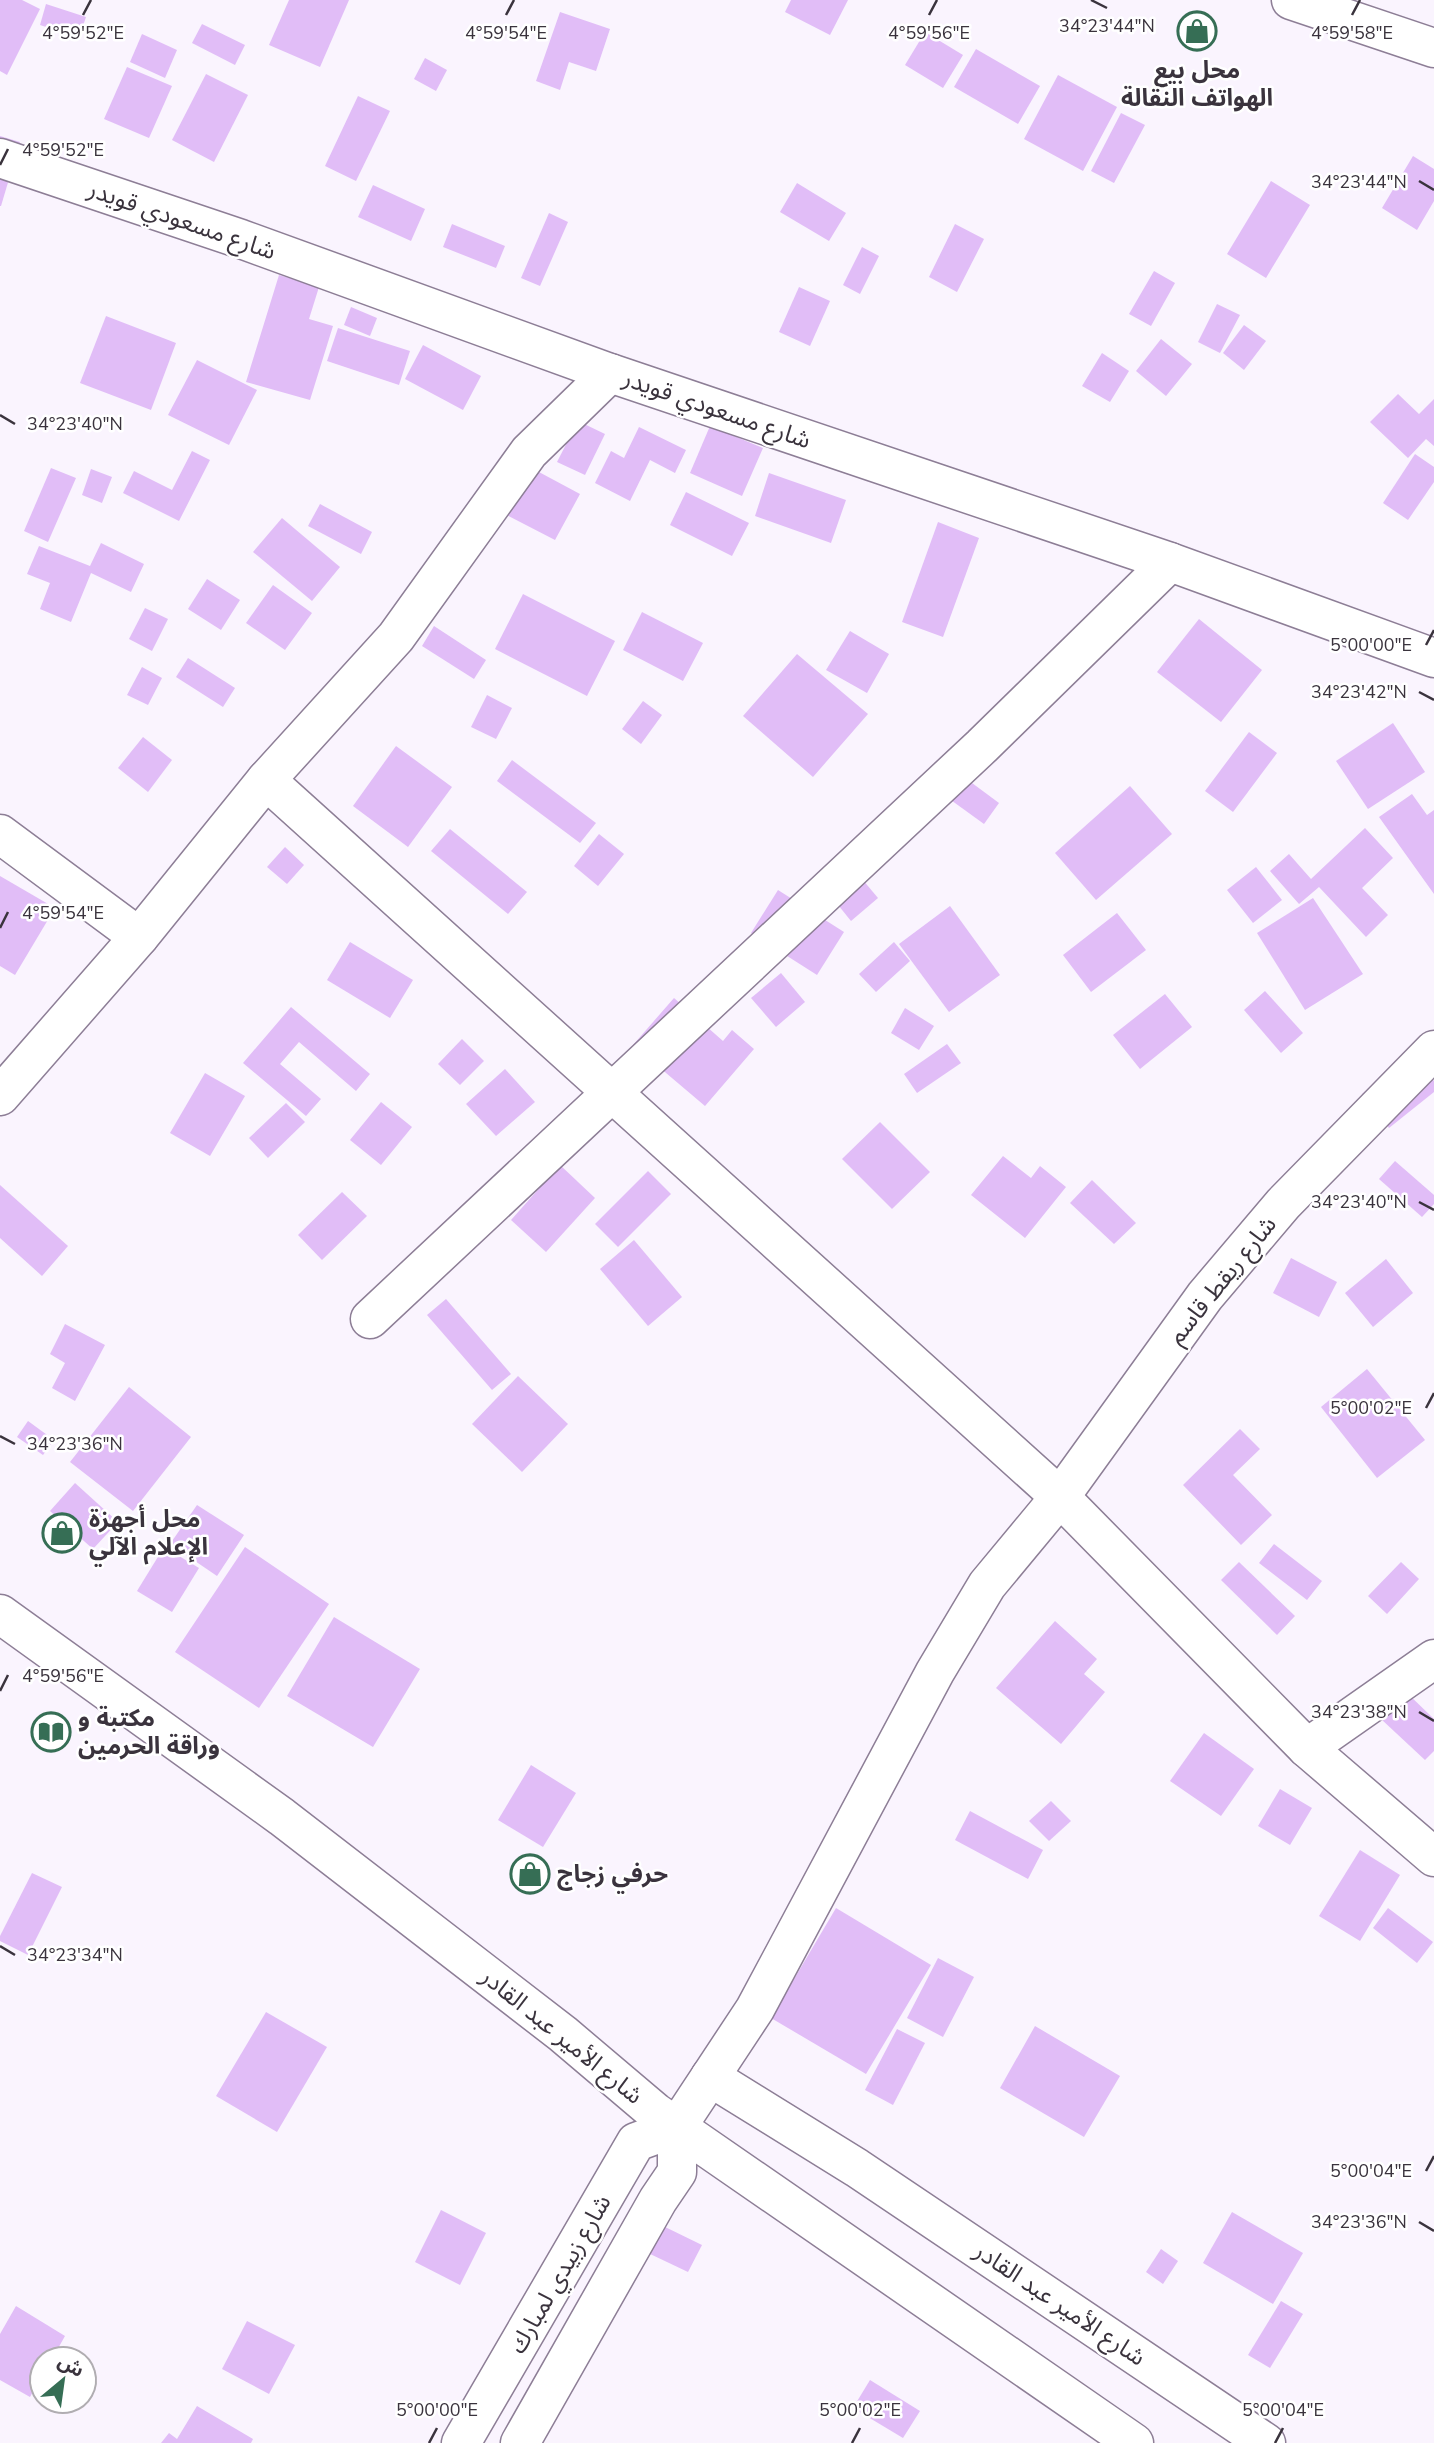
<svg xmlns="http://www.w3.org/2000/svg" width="1434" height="2443" font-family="'Nunito Sans','Noto Sans Arabic',sans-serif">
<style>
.building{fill:#e1bdf7}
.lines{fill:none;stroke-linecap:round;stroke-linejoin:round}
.minor-casing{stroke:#8d7e96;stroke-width:41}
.minor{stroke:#fff;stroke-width:38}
.ticks{fill:none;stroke:#3a333d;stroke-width:2.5}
.labels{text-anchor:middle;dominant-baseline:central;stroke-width:5;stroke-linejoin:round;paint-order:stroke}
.poi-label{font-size:24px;font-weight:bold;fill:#3a333d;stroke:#fff;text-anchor:start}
.street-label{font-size:24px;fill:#3a333d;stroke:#fff}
.ticks-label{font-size:18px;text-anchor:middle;fill:#3a333d;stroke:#fff;stroke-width:5;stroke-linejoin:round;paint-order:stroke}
</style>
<rect width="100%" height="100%" fill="#faf4fe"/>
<!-- building -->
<g class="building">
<path d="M0 0H22L40 9 7 75 0 71Z"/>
<path d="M289 0H349L320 67 269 45Z"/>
<path d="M791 0H848L830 35 785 12Z"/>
<path d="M46 4 86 17 79 38 40 25Z"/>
<path d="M560 12 610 29 596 71 569 62 560 90 536 81Z"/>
<path d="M202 24 245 45 235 65 192 43Z"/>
<path d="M925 32 963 55 943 88 905 65Z"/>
<path d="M142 34 177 50 165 78 130 62Z"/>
<path d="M976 49 1040 86 1018 124 954 87Z"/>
<path d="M425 58 447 70 436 91 414 79Z"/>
<path d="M127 67 172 86 149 138 104 119Z"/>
<path d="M206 74 248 95 214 162 172 140Z"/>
<path d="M1058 75 1117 107 1083 171 1024 139Z"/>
<path d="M358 96 390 111 356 181 325 166Z"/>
<path d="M1121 113 1145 125 1114 183 1091 171Z"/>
<path d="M0 136 20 142 1 206H0Z"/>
<path d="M1413 156 1434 169V201L1417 230 1382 208Z"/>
<path d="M1271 181 1310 205 1266 278 1227 254Z"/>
<path d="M797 183 846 213 829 241 780 212Z"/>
<path d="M373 185 425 209 411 241 358 217Z"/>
<path d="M549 213 568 222 540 286 521 278Z"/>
<path d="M452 224 505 246 496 268 443 247Z"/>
<path d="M955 224 984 239 957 292 929 277Z"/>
<path d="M862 247 879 256 860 294 843 285Z"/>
<path d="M1154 271 1175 283 1151 326 1129 314Z"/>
<path d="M279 275 319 287 309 319 333 326 310 400 246 382Z"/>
<path d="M799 287 830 301 810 346 779 332Z"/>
<path d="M1217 304 1240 315 1220 353 1198 342Z"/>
<path d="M351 307 377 318 370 336 344 325Z"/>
<path d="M106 316 176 343 151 410 80 383Z"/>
<path d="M1244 325 1266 341 1244 370 1223 353Z"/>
<path d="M338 328 410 351 399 385 327 361Z"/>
<path d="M1161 339 1192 364 1166 396 1136 371Z"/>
<path d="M423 345 481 376 463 410 405 379Z"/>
<path d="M1102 353 1129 371 1110 402 1082 386Z"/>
<path d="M197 360 257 390 229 445 168 415Z"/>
<path d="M1398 394 1419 414 1434 399V446L1426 439 1408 458 1370 422Z"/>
<path d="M578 421 605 434 585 475 557 462Z"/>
<path d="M710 426 763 448 742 496 690 473Z"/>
<path d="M639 427 686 450 675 473 650 460 630 501 595 483 611 451 624 458Z"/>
<path d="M192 451 210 460 179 521 123 493 134 471 172 490Z"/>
<path d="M1415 454 1434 467V482L1408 520 1383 503Z"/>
<path d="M524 464 580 494 555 540 499 511Z"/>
<path d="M51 468 76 478 48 542 24 531Z"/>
<path d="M91 469 112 477 102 503 82 495Z"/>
<path d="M769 473 846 500 831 543 755 516Z"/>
<path d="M686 492 749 523 732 556 670 525Z"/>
<path d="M320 504 372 532 361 554 308 526Z"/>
<path d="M282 518 340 567 312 601 253 552Z"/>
<path d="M938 522 979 538 943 637 902 622Z"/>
<path d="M101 543 144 564 131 592 91 573 71 622 40 609 50 583 27 574 39 546 90 566Z"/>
<path d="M207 579 240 600 221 630 188 609Z"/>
<path d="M273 585 312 613 285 650 246 623Z"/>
<path d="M523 594 615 641 587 696 495 649Z"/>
<path d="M145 608 168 619 152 651 129 639Z"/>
<path d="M642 612 703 643 683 681 623 650Z"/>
<path d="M1199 619 1262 670 1221 722 1157 672Z"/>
<path d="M434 626 486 660 474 679 422 646Z"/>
<path d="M850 631 889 654 867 693 826 670Z"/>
<path d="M797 654 868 714 813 777 743 716Z"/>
<path d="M188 658 235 688 223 707 176 677Z"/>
<path d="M142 667 162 678 148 705 127 695Z"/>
<path d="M487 695 512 708 496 739 471 727Z"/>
<path d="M643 701 662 715 641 744 622 729Z"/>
<path d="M1393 723 1425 772 1368 809 1336 761Z"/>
<path d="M1249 732 1277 753 1233 812 1205 791Z"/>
<path d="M143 737 172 760 148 792 118 768Z"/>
<path d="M396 746 452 787 408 847 353 806Z"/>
<path d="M512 760 596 823 580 843 497 781Z"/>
<path d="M941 760 999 803 984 824 926 782Z"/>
<path d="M1130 786 1172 834 1096 900 1055 853Z"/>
<path d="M1412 794 1427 815 1434 810V894L1379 817Z"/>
<path d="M1365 828 1393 858 1362 888 1388 915 1366 937 1319 887 1299 904 1270 871 1289 854 1311 879Z"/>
<path d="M450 829 527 892 508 914 431 851Z"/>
<path d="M599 834 624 854 598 886 574 866Z"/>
<path d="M285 847 304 865 287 884 267 867Z"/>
<path d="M1256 867 1282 900 1253 923 1227 890Z"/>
<path d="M857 873 878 898 851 921 830 895Z"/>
<path d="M0 876 55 908 15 975 0 966Z"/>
<path d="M778 890 844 932 817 975 751 933Z"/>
<path d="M1313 898 1363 974 1305 1010 1257 933Z"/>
<path d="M950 906 1000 975 949 1012 899 944Z"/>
<path d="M1117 913 1146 950 1091 992 1063 955Z"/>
<path d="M350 942 413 980 390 1018 327 980Z"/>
<path d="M894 942 910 961 876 992 859 974Z"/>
<path d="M781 973 805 1002 776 1027 751 998Z"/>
<path d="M1265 991 1303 1033 1281 1053 1244 1010Z"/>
<path d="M1165 994 1192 1027 1140 1069 1113 1035Z"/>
<path d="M674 998 723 1041 732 1030 754 1049 705 1106 633 1045Z"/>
<path d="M291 1007 370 1074 356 1091 299 1042 280 1064 321 1099 306 1116 243 1063Z"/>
<path d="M905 1008 934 1026 919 1050 891 1033Z"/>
<path d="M462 1039 484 1061 460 1085 438 1064Z"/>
<path d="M947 1044 961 1063 917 1093 904 1074Z"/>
<path d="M1412 1054 1434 1081V1092L1389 1128 1362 1094Z"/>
<path d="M505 1069 535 1102 496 1136 466 1104Z"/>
<path d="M205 1073 245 1096 210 1156 170 1133Z"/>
<path d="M381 1102 412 1127 381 1165 350 1140Z"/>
<path d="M286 1103 305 1122 268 1158 249 1138Z"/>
<path d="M880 1122 930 1172 892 1209 842 1159Z"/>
<path d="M1003 1156 1031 1178 1040 1166 1066 1187 1025 1238 971 1195Z"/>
<path d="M1395 1161 1434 1195V1204L1422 1217 1379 1179Z"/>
<path d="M560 1165 595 1198 546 1252 511 1220Z"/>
<path d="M648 1171 671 1194 618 1247 595 1224Z"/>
<path d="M1092 1180 1136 1223 1114 1244 1070 1203Z"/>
<path d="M0 1185 68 1246 42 1276 0 1238Z"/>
<path d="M342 1192 367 1216 322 1260 298 1235Z"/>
<path d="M634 1240 682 1297 648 1326 600 1269Z"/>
<path d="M1291 1258 1337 1282 1319 1317 1273 1293Z"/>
<path d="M1386 1259 1413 1293 1373 1327 1345 1293Z"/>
<path d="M446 1299 511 1374 492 1390 427 1315Z"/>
<path d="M65 1324 105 1345 75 1401 52 1388 65 1363 50 1354Z"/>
<path d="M1367 1369 1425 1440 1377 1478 1321 1407Z"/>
<path d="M518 1376 568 1424 522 1472 472 1424Z"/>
<path d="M129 1387 191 1437 133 1511 70 1462Z"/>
<path d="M28 1421 54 1440 43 1455 17 1437Z"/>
<path d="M1240 1429 1260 1449 1233 1475 1272 1515 1241 1545 1183 1485Z"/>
<path d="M75 1483 118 1522 93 1549 50 1511Z"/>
<path d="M197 1505 244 1535 217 1576 170 1544Z"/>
<path d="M1274 1544 1322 1581 1307 1600 1259 1563Z"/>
<path d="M164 1547 199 1568 172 1612 137 1591Z"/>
<path d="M245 1547 329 1604 259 1708 175 1652Z"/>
<path d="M1239 1562 1295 1616 1277 1635 1221 1580Z"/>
<path d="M1401 1562 1419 1579 1387 1614 1368 1596Z"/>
<path d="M334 1617 420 1669 373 1747 287 1696Z"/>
<path d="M1055 1621 1097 1659 1084 1674 1105 1692 1061 1744 996 1688Z"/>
<path d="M1406 1692 1434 1719V1751L1425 1760 1381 1719Z"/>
<path d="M1204 1733 1254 1769 1221 1816 1170 1781Z"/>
<path d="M531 1765 576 1793 543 1847 498 1820Z"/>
<path d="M1280 1789 1312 1808 1290 1845 1258 1826Z"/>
<path d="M1051 1801 1071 1821 1049 1841 1029 1821Z"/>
<path d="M970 1811 1043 1850 1028 1879 955 1840Z"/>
<path d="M1360 1850 1400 1875 1360 1941 1319 1916Z"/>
<path d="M32 1873 62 1887 28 1955 0 1941V1936Z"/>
<path d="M836 1908 931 1965 866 2074 771 2018Z"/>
<path d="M1388 1908 1433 1942 1417 1963 1373 1928Z"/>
<path d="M938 1958 974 1977 943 2037 907 2018Z"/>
<path d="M266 2012 327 2047 277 2132 216 2096Z"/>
<path d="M1035 2026 1120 2076 1084 2137 1000 2088Z"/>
<path d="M897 2029 925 2043 893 2105 865 2090Z"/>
<path d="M441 2210 486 2233 460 2285 415 2262Z"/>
<path d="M1232 2212 1303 2253 1273 2304 1203 2263Z"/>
<path d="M661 2225 702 2245 688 2272 648 2253Z"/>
<path d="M1161 2249 1178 2261 1163 2284 1146 2272Z"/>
<path d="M1281 2301 1303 2314 1270 2368 1248 2355Z"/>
<path d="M16 2306 65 2336 52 2359H42V2376L30 2397 0 2380V2334Z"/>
<path d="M247 2321 295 2345 269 2394 222 2369Z"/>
<path d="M870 2380 920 2411 903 2438 853 2408Z"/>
<path d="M197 2406 253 2439 251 2443H161L169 2433 177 2439Z"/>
</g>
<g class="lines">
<!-- minor casing -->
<g class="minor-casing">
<g id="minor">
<path d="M1291 0 1434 48"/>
<path d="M0 158 241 239 610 373 1170 562 1434 658"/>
<path d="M266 780 1060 1497 1307 1748 1434 1857"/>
<path d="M0 834 139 937"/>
<path d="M0 1096 139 937 266 780 396 637 529 452 610 373"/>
<path d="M370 1319 982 746 1170 562"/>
<path d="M0 1614 282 1817 563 2034 655 2112 1134 2443"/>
<path d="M1307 1748 1434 1659"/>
<path d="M710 2077 857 2168 1266 2443"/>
<path d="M461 2443 636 2142 677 2127"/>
<path d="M520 2443 658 2200 677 2172V2127L755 2009 935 1672 987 1585 1060 1497 1205 1296 1283 1204 1434 1050"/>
</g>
</g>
<!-- minor -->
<use href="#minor" class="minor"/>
</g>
<!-- ticks -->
<path class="ticks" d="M1091 0 1107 8M83 15 91 0M506 15 514 0M929 15 937 0M1352 15 1360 0M0 165 8 149M1419 181 1434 190M0 415 15 424M1426 645 1434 630M1419 692 1434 700M0 928 8 912M1419 1202 1434 1210M1426 1408 1434 1393M0 1436 15 1444M0 1691 8 1675M1419 1712 1434 1721M0 1946 15 1955M1426 2171 1434 2156M1419 2222 1434 2231M429 2443 437 2428M852 2443 860 2428M1275 2443 1283 2428"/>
<!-- icons -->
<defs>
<g id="shop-ring" transform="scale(2.0125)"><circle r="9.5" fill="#fff" stroke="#366e55" stroke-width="1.5"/><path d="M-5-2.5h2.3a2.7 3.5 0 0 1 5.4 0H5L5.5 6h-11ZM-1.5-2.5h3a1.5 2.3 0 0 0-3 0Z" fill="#366e55"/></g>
<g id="library-ring" transform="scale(2.0125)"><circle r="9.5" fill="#fff" stroke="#366e55" stroke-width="1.5"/><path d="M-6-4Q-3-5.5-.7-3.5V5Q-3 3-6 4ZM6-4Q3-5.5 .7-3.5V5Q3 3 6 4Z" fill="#366e55"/></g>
</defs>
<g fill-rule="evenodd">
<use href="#shop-ring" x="1197" y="31"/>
<use href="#shop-ring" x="62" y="1533"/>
<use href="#library-ring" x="51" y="1732"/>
<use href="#shop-ring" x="530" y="1874"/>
</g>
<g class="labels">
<!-- poi labels -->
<g class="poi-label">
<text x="1197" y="70" text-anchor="middle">محل بيع<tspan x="1197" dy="28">الهواتف النقالة</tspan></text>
<text x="89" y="1519">محل أجهزة<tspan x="89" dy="28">الإعلام الآلي</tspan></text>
<text x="78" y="1718">مكتبة و<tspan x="78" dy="28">وراقة الحرمين</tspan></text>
<text x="557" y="1874">حرفي زجاج</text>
</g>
<!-- street labels -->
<g class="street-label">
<text transform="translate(182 220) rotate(19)">شارع مسعودي قويدر</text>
<text transform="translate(717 409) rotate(19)">شارع مسعودي قويدر</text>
<text transform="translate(1222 1280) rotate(-51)">شارع ريقط قاسم</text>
<text transform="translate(562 2036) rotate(39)">شارع الأمير عبد القادر</text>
<text transform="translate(560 2274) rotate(-60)">شارع زبيدي لمبارك</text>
<text transform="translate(1060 2304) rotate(34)">شارع الأمير عبد القادر</text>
</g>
</g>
<g class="ticks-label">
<text x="1107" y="32">34°23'44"N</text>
<text x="83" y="39">4°59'52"E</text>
<text x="506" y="39">4°59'54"E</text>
<text x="929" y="39">4°59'56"E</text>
<text x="1352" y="39">4°59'58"E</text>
<text x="63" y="156">4°59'52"E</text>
<text x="1359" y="188">34°23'44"N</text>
<text x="75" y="430">34°23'40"N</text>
<text x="1371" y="651">5°00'00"E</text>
<text x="1359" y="698">34°23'42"N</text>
<text x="63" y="919">4°59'54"E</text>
<text x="1359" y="1208">34°23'40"N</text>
<text x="1371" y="1414">5°00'02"E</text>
<text x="75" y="1450">34°23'36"N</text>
<text x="63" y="1682">4°59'56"E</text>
<text x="1359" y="1718">34°23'38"N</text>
<text x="75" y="1961">34°23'34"N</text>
<text x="1371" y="2177">5°00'04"E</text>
<text x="1359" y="2228">34°23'36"N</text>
<text x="437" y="2416">5°00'00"E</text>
<text x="860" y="2416">5°00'02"E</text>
<text x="1283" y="2416">5°00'04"E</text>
</g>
<!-- north arrow -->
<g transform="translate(63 2380) rotate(29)"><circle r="33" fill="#ffffff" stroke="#b0adb1" stroke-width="2"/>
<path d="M0-5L12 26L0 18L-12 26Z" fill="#366e55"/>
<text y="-10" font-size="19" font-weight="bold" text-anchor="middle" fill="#3a333d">ش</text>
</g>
</svg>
